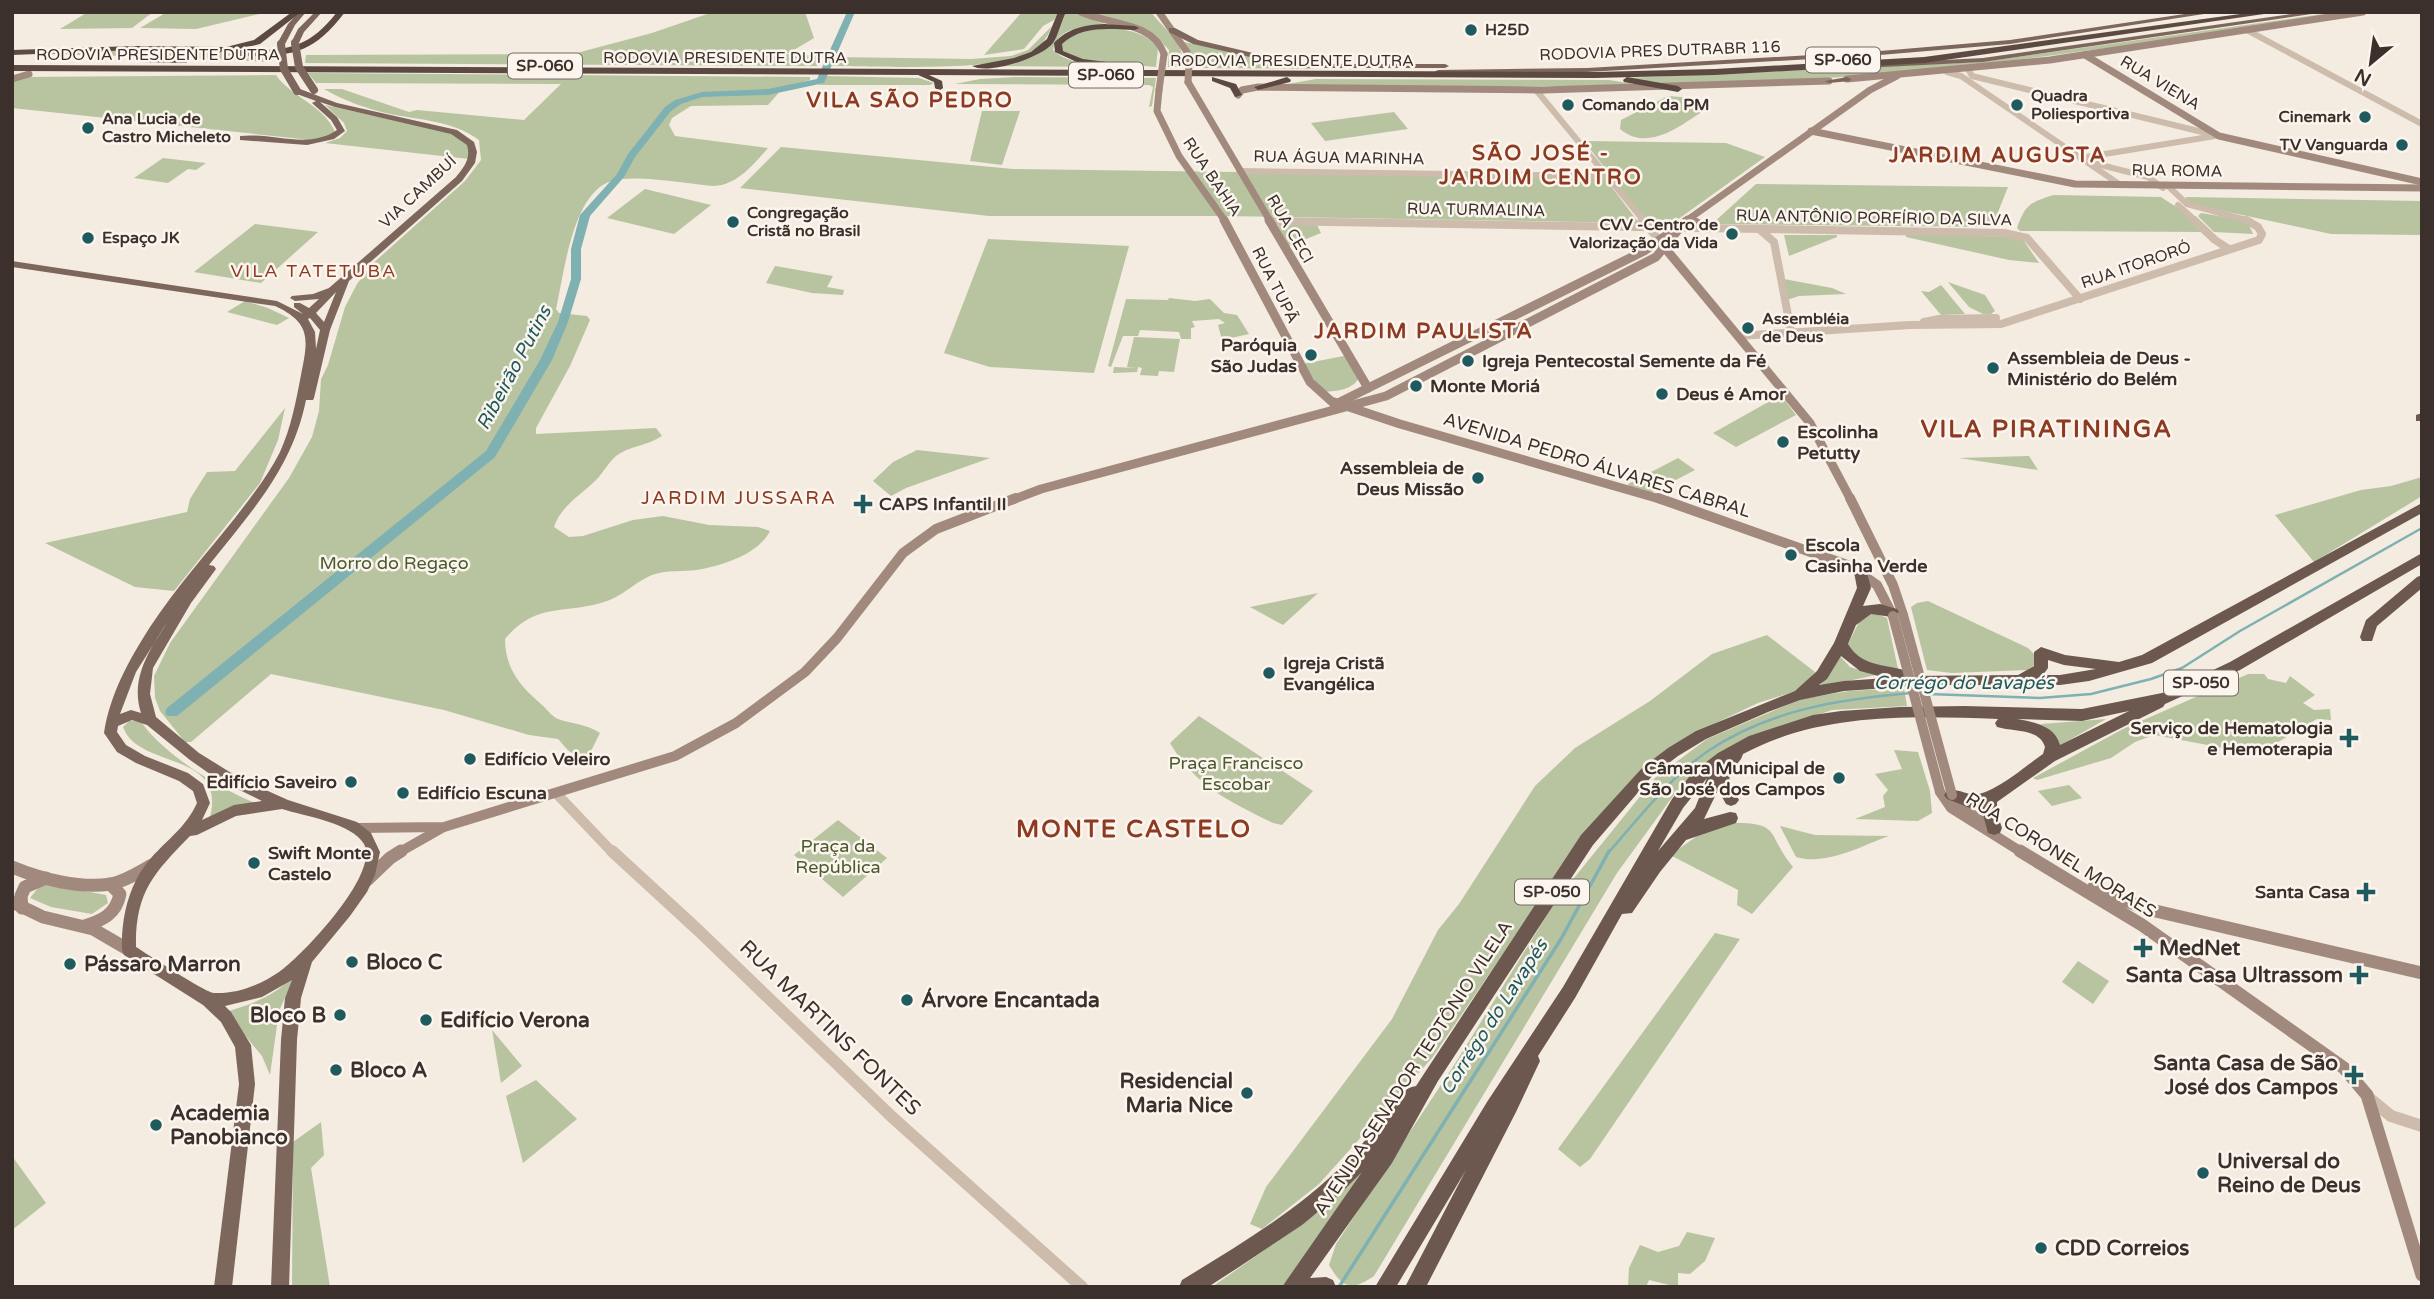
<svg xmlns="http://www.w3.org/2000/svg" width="2434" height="1299" font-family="'Varela Round',sans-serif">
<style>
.green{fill:#b8c4a0}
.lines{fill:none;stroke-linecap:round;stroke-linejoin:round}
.stream-far1{stroke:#7fb0b2;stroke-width:2.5}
.stream{stroke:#7fb0b2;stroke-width:3.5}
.river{fill:#7fb0b2;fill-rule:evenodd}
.tertiary-far3{stroke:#cdbbac;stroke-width:6}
.tertiary-far2{stroke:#cdbbac;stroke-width:8}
.tertiary-far1{stroke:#cdbbac;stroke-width:10}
.tertiary{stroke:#cdbbac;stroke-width:12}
.secondary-far3{stroke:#a18a7d;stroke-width:7}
.secondary-far2{stroke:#a18a7d;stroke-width:9}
.secondary-far1{stroke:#a18a7d;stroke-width:10}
.secondary{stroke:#a18a7d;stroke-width:13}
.primary{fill:#7d675c;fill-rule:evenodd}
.trunk{fill:#6c584f;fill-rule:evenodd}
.motorway{fill:#5c4a42;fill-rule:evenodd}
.secondary-bridge-far1{stroke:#a18a7d;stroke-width:7}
.secondary-bridge{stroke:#a18a7d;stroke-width:10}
.primary-bridge{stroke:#7d675c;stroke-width:8}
.poi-dot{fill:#1f5a5e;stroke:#fbf5ee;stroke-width:2.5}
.labels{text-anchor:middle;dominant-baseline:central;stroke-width:5;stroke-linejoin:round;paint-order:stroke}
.far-poi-label{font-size:16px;font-weight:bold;fill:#3b302b;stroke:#fbf5ee;text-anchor:start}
.far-street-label{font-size:16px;fill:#3b302b;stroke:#fbf5ee}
.shield{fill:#fbf5ee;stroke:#756b66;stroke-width:2}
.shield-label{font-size:16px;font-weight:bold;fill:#3b302b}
.far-quarter-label{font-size:18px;letter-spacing:2px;fill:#8c3b22;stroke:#fbf5ee}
.poi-label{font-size:18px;font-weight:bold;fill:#3b302b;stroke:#fbf5ee;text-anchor:start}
.street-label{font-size:18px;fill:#3b302b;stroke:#fbf5ee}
.park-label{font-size:18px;fill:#4a5a2e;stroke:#fbf5ee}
.water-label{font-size:19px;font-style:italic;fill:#1f5a5e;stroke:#fbf5ee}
.neighbourhood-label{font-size:19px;letter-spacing:2px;fill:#8c3b22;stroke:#fbf5ee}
.far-district-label{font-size:21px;font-weight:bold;letter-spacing:2px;fill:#8c3b22;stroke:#fbf5ee}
.near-poi-label{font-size:21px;font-weight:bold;fill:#3b302b;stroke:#fbf5ee;text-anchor:start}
.near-street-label{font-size:21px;fill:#3b302b;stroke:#fbf5ee}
.district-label{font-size:24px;font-weight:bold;letter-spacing:2px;fill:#8c3b22;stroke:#fbf5ee}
</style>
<rect width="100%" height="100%" fill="#f4ebe1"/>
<!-- green -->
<g class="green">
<path d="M88 12H153L132 28 60 29Z"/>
<path d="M167 12H268L196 29 140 28Z"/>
<path d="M713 12H805L814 38 787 54 823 56 817 66 305 63 306 55 573 54 652 33Z"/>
<path d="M1022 12H1059L1054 20 1043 26 1024 49 984 55Z"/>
<path d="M1066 12C1081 12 1093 21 1108 25 1089 26 1057 26 1053 50 1067 64 1094 65 1114 67L991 66C1015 63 1047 58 1058 33 1062 26 1061 19 1066 12Z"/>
<path d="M1085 12H1151C1165 31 1185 41 1183 67H1168L1169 50 1156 36Z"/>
<path d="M2337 12H2348C2169 40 1991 68 1810 79 1750 83 1684 93 1625 78L1981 62Z"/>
<path d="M1052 26C1046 39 1042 47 1029 54 996 72 873 66 831 66L835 57 971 59 1011 56 1028 50Z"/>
<path d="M1087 29C1112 29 1140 26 1158 48L1156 67 1088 61 1061 50V41Z"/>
<path d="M1184 42 1234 52 1280 65 1322 69 1194 68Z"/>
<path d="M135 48 165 50 157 57 16 53Z"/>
<path d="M180 50 273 54 272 62 163 57 168 52Z"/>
<path d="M308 73 810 77V80L783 88 768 105 691 106 672 118 669 125 675 136 768 148C753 165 737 185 714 186 688 184 635 174 612 181 572 192 564 275 556 309L559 313 587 316 590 320 570 366 536 428V434L656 428 662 436C649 445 627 447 616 456 609 462 604 471 598 478 583 494 561 505 554 527L569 537 583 536 633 520 663 516 709 525 758 527 770 531C758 554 726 564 702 569 688 572 672 570 659 573 640 577 625 595 607 601 567 615 536 601 505 639 505 668 520 686 541 704 547 709 551 716 558 719 572 724 587 724 600 733L589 755C573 759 568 750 558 739L529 735 444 710 271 674 191 742H185L160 711 155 698 154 676 170 643 289 478 312 437 319 411 321 379 328 365 345 307 357 284 371 265 465 181 481 160 479 140C454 121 420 120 390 114 368 109 344 101 324 89H342L409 112 417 110 524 120 561 84 316 83Z"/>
<path d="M276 75C292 98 324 105 335 132L330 136 311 140 12 108V80L23 77Z"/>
<path d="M824 76 919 78 934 83 930 85H817L823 83Z"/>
<path d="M1015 77 1156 78 1152 106 1149 107 1153 87 1149 85 955 84 980 79Z"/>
<path d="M1316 79 1609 80 1648 86H1276Z"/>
<path d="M1668 96 1692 98 1702 105 1703 111C1679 127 1647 152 1620 129L1621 120Z"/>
<path d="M325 105 452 133 468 145 469 159 325 143 340 138 347 131 344 123Z"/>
<path d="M982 111H1020L1002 165 970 161Z"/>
<path d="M1394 112 1408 129 1325 141 1311 123Z"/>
<path d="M1584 141 1726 143 1765 157 1670 225H1649Z"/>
<path d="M781 147 1013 169 1604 177 1639 223 1222 216H989L740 188Z"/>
<path d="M163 158 206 163 196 170 188 169 168 183 134 178Z"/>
<path d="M1756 184 2008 187 1992 227 1712 224Z"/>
<path d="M645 189 711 205 674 234 607 218Z"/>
<path d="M2054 195 2161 197 2181 210 2204 232 2020 231 2017 228C2025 205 2030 202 2054 195Z"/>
<path d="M2187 197 2422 201V235L2331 234 2191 204 2185 198Z"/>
<path d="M2201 213 2238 219 2249 225 2253 234 2214 232 2198 216Z"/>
<path d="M255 224 318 232 261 283 194 272Z"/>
<path d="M1281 224 1317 225 1321 233 1289 246 1278 226Z"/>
<path d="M1906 234 2012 237 2024 241 2039 263 2009 260 1906 237Z"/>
<path d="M1784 235H1837V237L1789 256Z"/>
<path d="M988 239 1129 246 1094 373 990 367 944 353Z"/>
<path d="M775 266 833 276 827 287 844 290 843 295 812 293 766 283Z"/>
<path d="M1784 279 1832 288 1846 294 1799 296 1787 300Z"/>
<path d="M1948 282 1985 295 1995 311 1991 314H1983L1969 307Z"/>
<path d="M1941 285 1965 314 1941 315 1921 291 1929 292Z"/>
<path d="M1169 298 1195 301 1210 299 1224 313 1237 315 1249 334 1222 340 1218 325 1225 323 1219 319 1192 321 1195 327 1191 328V339H1181L1179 332 1140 330 1138 336H1123L1111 367 1108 366 1126 299 1168 300Z"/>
<path d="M245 301 268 308 289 318 277 325 227 312Z"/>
<path d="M1134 337 1180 339 1174 372 1159 371 1158 376 1140 375 1142 368 1138 367 1137 372 1113 373 1114 367 1136 368 1127 367Z"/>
<path d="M1344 356 1359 378C1352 390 1337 391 1324 392L1302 364Z"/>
<path d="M1781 395 1796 415 1736 447 1713 433Z"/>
<path d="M285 408 278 440 260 483 174 591 135 587 45 543 187 512 190 499 207 472 235 471Z"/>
<path d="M917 450 990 458 906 488 891 496 873 481 893 462Z"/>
<path d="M2029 456 2038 470 1959 458Z"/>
<path d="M1678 458 1695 470 1649 494 1629 487 1628 484Z"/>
<path d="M2422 477V496L2314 562 2275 515 2361 490 2391 486Z"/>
<path d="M1318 593 1283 625 1250 607Z"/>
<path d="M1928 601 2028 648 2037 657 2036 664 2027 670 1952 673 1927 670 1911 607 1917 603Z"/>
<path d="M1870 611 1887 618 1898 669C1880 668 1856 662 1847 646L1859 622Z"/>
<path d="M1767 635 1815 672 1799 690 1758 703 1699 731 1646 771 1548 888 1432 1058 1319 1184 1262 1229 1250 1224 1266 1187 1392 1019 1438 930 1459 904 1535 786 1575 748 1650 701 1712 654Z"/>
<path d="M1838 654 1850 667 1876 675 1820 687Z"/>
<path d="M2248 674H2264L2268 679 2286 683 2290 676 2315 695 2303 703 2314 710 2330 709 2331 720 2317 719 2273 745 2245 752 2154 735 2135 742 2111 758 2037 780 2033 778 2123 729Z"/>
<path d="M1904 688 1907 706 1832 710 1761 734 1695 772 1676 792 1617 873 1374 1276C1352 1291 1343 1289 1329 1265L1336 1244 1458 1059 1557 899 1655 778 1707 739 1801 699 1849 691Z"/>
<path d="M1199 716 1313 791 1282 825 1273 823C1229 801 1196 787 1170 743Z"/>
<path d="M2106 719 2054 749 2053 734 2041 724Z"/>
<path d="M140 720C162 754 219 788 257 804L209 821C230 749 139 771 123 727L129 721Z"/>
<path d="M1894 750 1918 752 1930 791 1932 813 1918 821 1855 819 1885 807 1883 796 1888 790 1875 774 1902 769Z"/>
<path d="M2069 785 2082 798 2052 806 2038 791Z"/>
<path d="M838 820 887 858 843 897 794 855Z"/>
<path d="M1731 823C1783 822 1766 835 1793 867L1752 914 1737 905 1738 890 1670 855 1703 832Z"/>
<path d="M1780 826 1815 835 1889 836C1861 846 1826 866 1796 857Z"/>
<path d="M42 883 106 895 108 903 92 914 51 907 30 898Z"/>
<path d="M1715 933 1740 939 1590 1159 1580 1167 1558 1149Z"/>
<path d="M2078 961 2109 981 2093 1004 2062 982Z"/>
<path d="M296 973 279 1011 270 1075 262 1056 226 1012C253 1004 277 995 296 973Z"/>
<path d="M492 1030 522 1066 501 1083Z"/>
<path d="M536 1080 577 1119 523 1163 506 1096Z"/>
<path d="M321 1122 324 1155 311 1168 330 1287H292L293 1142Z"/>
<path d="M12 1156 46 1203 12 1230Z"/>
<path d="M1370 1164 1284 1287H1212L1317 1213Z"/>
<path d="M1687 1232 1715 1238 1705 1261 1690 1274 1678 1273V1287L1649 1280 1646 1287H1628L1629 1268 1640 1245 1658 1252 1679 1246Z"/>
</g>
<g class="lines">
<!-- stream-far1 -->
<g class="stream-far1">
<path d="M1928 694 2040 698 2091 694 2151 679 2182 668 2240 631 2422 528"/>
<path d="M1608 853C1639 818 1670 777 1708 751 1769 710 1840 699 1911 693"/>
</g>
<!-- stream -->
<path class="stream" d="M1339 1287 1561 939 1609 851"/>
<!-- river -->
<path class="river" d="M847 12H855L824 83 768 95 702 97 681 104 671 111 635 157 624 177 590 216 581 249V279L568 322 552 360 495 457 177 716H167L165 712 167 708 486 451 540 360 558 322 571 279V249L580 215 617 174 628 154 665 107 675 100 702 92 768 89 817 79Z"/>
<!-- tertiary-far3 -->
<g class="tertiary-far3">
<path d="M2245 29 2422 124"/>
<path d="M1968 69 1972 76 2219 136"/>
<path d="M1947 72 1961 76 2119 184"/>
<path d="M1536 90 1644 221"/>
<path d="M2080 158 2215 136"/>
<path d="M2093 163 2148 177 2163 188"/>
<path d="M1239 171 1606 176"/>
<path d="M2167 185 2187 204 2250 221"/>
<path d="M2178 205 2196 221"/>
<path d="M1269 221H1286"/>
</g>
<!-- tertiary-far2 -->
<g class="tertiary-far2">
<path d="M1642 220 1659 240"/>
<path d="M2194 220 2215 240 2229 249"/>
<path d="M1269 221 2004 233 2027 238 2080 299"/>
<path d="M1759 229 1774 242 1791 331"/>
<path d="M1924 322 1939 319 1996 318"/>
<path d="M1738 336 1910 325 2001 324 2259 240 2262 234 2258 227 2246 220"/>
</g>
<!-- tertiary-far1 -->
<path class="tertiary-far1" d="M556 793 613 853"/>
<!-- tertiary -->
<g class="tertiary">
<path d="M612 851 699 931 892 1117 1082 1287"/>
<path d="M2369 1098 2391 1116 2422 1126"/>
</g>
<!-- secondary-far3 -->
<g class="secondary-far3">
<path d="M1081 12C1108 25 1153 21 1164 54"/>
<path d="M1159 12 1187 52 1189 63"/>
<path d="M2085 55 2219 136 2422 182"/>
<path d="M12 79 29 74"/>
<path d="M1847 79 2050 60 2363 12"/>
<path d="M1188 82 1270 221"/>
<path d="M1159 90 1157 111 1179 156 1225 221"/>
<path d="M1238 95 1242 90 1258 87 1543 90 1829 81"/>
<path d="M1811 131 2075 184 2422 188"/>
<path d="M1690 219 1694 221"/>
<path d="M1686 221 1870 90 1897 76"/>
</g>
<!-- secondary-far2 -->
<g class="secondary-far2">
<path d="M1224 220 1310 382 1331 401 1400 424 1663 500"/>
<path d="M1269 220 1368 388"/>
<path d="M1691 220 1707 228"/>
<path d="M1660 242 1810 423 1851 500"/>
<path d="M1334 405 1644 251 1688 220"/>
<path d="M1012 500 1041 489 1386 396 1656 257 1683 224"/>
</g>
<!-- secondary-far1 -->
<g class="secondary-far1">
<path d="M1658 498 1850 566 1877 585 1893 616"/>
<path d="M1850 498 1893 585 1903 615"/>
<path d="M1940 792 1951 808 2023 853"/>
<path d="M1952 795 1962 807 1986 824"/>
<path d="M357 828 444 827 675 756 736 723 805 672 837 638 903 553 936 529 1016 498"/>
<path d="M398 853 442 828"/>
</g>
<!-- secondary -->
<g class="secondary">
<path d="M2020 851 2142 925 2344 1068 2367 1095 2422 1275"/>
<path d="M12 867C41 879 80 889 111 884 126 881 139 872 152 865"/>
<path d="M367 880 390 858 401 851"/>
<path d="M2093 888 2147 909 2422 973"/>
<path d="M12 902 43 917 93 929 129 950"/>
<path d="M22 908 21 896 25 887 46 878"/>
<path d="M85 926C103 920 116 914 120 894L110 884"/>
</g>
<!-- primary -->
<g class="primary">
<path d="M299 12H306L295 25 284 46H278L277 44 288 24Z"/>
<path d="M315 12H322L304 32 298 45H292L291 43 298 29Z"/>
<path d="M2198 12H2217L2010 44 1880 55 1587 72 1438 74 1434 72 1438 70 1587 68 1880 51 2010 40Z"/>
<path d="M2305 12H2325L1983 62 1864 68 1860 66 1864 64 1983 58Z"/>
<path d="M1169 28H1175L1198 40 1299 64H1445L1449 66 1445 68H1299L1193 44 1169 32Z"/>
<path d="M1847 77 1851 79 1850 81 1829 83 1825 81Z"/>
<path d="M294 89H300L337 103 457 130 474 142 477 152 475 163 462 181 349 281 330 330 314 398 313 400H306C292 469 251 512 209 565L214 566 216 569 191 603 153 668 150 694 156 717 199 753 241 779 288 800 357 822 371 833 380 852 375 875 367 892 350 916 312 962 301 998 297 1040 289 1287H271L281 1040 285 998 292 980 262 997 225 1006 231 1012 251 1045 255 1084 232 1287H214L239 1084 235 1047 221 1022 203 1005 124 955 122 950C121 917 129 883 151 858 169 838 186 827 197 803L193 791 179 781 136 763 117 752 104 733C110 694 129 660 150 627 175 589 206 554 235 518 251 497 268 476 280 452 291 428 296 401 301 375 308 340 312 323 275 306L12 267V261L277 301 303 314 294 307V303H300L309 308 319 299 295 301 290 298 292 296 313 294 329 288 456 177C464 167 471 159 467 145L451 134 335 107 320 102 337 117 345 131 334 139 307 145 240 140V136C273 132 308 150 337 130L331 120 312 103 316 101 294 93ZM336 292 324 322 316 313ZM310 318 320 330 316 349 315 332 308 319ZM177 607C157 640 128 673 141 713L131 710 120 714 136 672ZM132 720 147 725 190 760 217 779 262 801 234 805 202 820 210 803 203 784 188 773 145 756 126 745 117 732 118 726ZM282 809C304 816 352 823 364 844 380 874 302 956 279 972 260 985 237 994 214 993 204 992 149 955 136 947 135 892 154 873 190 836L197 835 236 816Z"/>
</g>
<!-- trunk -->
<g class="trunk">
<path d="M2422 413V421H2416V415Z"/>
<path d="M2422 503V513L2152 663 2089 681 2060 685H1931L1844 691 1800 700 1768 712 1706 739 1678 756 1653 775 1593 845 1438 1081 1392 1163 1310 1278 1326 1277 1333 1280 1336 1287H1282L1362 1172 1341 1193 1302 1225 1239 1267 1208 1287H1179L1182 1280C1239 1245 1297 1211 1345 1163 1368 1140 1385 1112 1408 1088L1416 1086 1581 835 1643 767 1668 748 1696 731 1795 691 1817 671 1834 643 1857 588 1854 572 1856 569H1866L1871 588 1863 606 1880 604 1897 609 1899 612 1892 617 1871 614 1856 625 1848 644C1861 666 1882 664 1904 670L1905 676 2018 675 2034 666V652L2041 647 2065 655 2119 662 2142 655ZM1841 656 1860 671 1886 678 1844 681 1819 685 1827 679ZM2048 660 2064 665 2096 669 2060 675H2043L2048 668Z"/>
<path d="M2422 553V564L2240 670 2165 704 2163 707 2055 761 1997 802V813L2002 828 2000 833 1994 835 1988 833 1981 807 1970 808 1947 799 1944 795 1947 791C1957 787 1967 796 1978 794 1997 791 2027 765 2043 754L2045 747C2039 728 2013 732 1997 727L1995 723 1998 719C1912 716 1821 712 1743 754L1741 759 1729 774 1730 783 1739 800 1736 804 1731 806 1726 804 1718 790 1704 819 1730 812 1736 813 1738 818 1736 823 1686 840 1660 872 1632 913 1622 914 1575 998 1538 1056 1540 1061 1516 1112 1426 1287H1405L1466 1170 1396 1287H1375L1487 1102 1563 987 1672 799 1692 773 1718 753 1749 736 1813 715 1841 711 1900 707 1964 706 2082 709 2167 692 2230 662ZM2129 711 2060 745C2055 726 2034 722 2017 719L2082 721ZM1707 778 1695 808 1658 851 1683 808Z"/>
<path d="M2422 575V588L2377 626 2372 641H2362L2360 637 2366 620 2417 577Z"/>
</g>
<!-- motorway -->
<g class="motorway">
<path d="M292 12H301L260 44 226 52 135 50 12 55V50L135 46 226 47 254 40Z"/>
<path d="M337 12H345C311 57 289 56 237 56L233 53 237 50C283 51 307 51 337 12Z"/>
<path d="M1058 12H1066C1061 22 1059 34 1053 43 1041 58 988 75 972 66L1014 58 1031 52 1047 39Z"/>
<path d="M2255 12H2278L1924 63 1715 75 1595 78 929 75 942 81 943 88 939 91 935 88 934 82 918 75 12 71V65L1595 72 1715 69 1924 57Z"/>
<path d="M1104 24 1135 26 1139 28 1135 30C1110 29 1082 25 1062 44L1063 51 1083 59 1130 65V69L1081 64 1055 52 1054 43C1068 28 1085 25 1104 24Z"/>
<path d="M136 57H186L190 60 186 63 139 62 135 59Z"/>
<path d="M1212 77 1236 84 1242 95 1235 97 1230 88 1212 81Z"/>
<path d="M1287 77 1291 80 1290 82 1258 90 1254 87Z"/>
<path d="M1627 77 1678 86 1682 89 1678 92 1624 82 1623 80Z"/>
</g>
<!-- secondary-bridge-far1 -->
<g class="secondary-bridge-far1">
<path d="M1188 82 1189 63"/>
<path d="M1159 90 1164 54"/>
</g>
<!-- secondary-bridge -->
<g class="secondary-bridge">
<path d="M1903 615 1952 795"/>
<path d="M1893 616 1940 792"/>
</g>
<!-- primary-bridge -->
<g class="primary-bridge">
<path d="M295 43 299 67 314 90"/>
<path d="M281 44 284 69 297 91"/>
</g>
</g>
<!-- markers -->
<g class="poi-dot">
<circle cx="1471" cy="30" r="7"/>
<circle cx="1568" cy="105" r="7"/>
<circle cx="2017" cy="105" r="7"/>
<circle cx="2365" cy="117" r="7"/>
<circle cx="88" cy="128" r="7"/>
<circle cx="2402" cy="145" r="7"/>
<circle cx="733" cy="222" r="7"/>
<circle cx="1732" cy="234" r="7"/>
<circle cx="88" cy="238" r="7"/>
<circle cx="1748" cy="328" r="7"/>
<circle cx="1311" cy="355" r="7"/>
<circle cx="1468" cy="361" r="7"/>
<circle cx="1993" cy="368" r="7"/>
<circle cx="1416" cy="386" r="7"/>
<circle cx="1662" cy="394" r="7"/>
<circle cx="1783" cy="442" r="7"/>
<circle cx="1478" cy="478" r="7"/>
<path d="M859.5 493.5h7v7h7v7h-7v7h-7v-7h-7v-7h7z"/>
<circle cx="1791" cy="555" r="7"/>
<circle cx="1269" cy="673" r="7"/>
<path d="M2345.5 727.5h7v7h7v7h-7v7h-7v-7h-7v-7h7z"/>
<circle cx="470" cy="759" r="7"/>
<circle cx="1839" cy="778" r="7"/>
<circle cx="351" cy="782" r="7"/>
<circle cx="403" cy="793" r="7"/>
<circle cx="254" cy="863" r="7"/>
<path d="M2362.5 881.5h7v7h7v7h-7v7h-7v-7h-7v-7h7z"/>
<path d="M2139.5 937.5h7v7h7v7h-7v7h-7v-7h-7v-7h7z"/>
<circle cx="352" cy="962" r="7"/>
<circle cx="70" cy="964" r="7"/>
<path d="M2355.5 964.5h7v7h7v7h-7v7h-7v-7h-7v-7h7z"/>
<circle cx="907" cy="1000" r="7"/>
<circle cx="340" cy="1015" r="7"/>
<circle cx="426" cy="1020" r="7"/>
<circle cx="336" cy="1070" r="7"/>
<path d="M2350.5 1064.5h7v7h7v7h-7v7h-7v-7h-7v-7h7z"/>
<circle cx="1247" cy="1093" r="7"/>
<circle cx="156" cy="1125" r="7"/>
<circle cx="2203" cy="1173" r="7"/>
<circle cx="2041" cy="1248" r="7"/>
</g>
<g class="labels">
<!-- far-poi labels -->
<g class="far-poi-label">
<text x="1485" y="30">H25D</text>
<text x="2031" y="96">Quadra<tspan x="2031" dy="18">Poliesportiva</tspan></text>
<text x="1582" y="105">Comando da PM</text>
<text x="2351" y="117" text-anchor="end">Cinemark</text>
<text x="102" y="119">Ana Lucia de<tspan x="102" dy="18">Castro Micheleto</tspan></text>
<text x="2388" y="145" text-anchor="end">TV Vanguarda</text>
<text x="747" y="213">Congregação<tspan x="747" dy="18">Cristã no Brasil</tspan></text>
<text x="1718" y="225" text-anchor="end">CVV -Centro de<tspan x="1718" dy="18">Valorização da Vida</tspan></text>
<text x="102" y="238">Espaço JK</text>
<text x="1762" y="319">Assembléia<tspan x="1762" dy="18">de Deus</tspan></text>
</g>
<!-- far-street labels -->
<g class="far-street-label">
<text transform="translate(1660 51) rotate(-2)">RODOVIA PRES DUTRABR 116</text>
<text x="158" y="55">RODOVIA PRESIDENTE DUTRA</text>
<text x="725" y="58">RODOVIA PRESIDENTE DUTRA</text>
<text x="1292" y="61">RODOVIA PRESIDENTE DUTRA</text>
<text transform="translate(2160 83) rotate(31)">RUA VIENA</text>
<text transform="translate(1339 158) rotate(1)">RUA ÁGUA MARINHA</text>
<text transform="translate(2177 171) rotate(1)">RUA ROMA</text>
<text transform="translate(1212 177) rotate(56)">RUA BAHIA</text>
<text transform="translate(418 192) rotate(-43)">VIA CAMBUÍ</text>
<text transform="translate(1476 210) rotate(1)">RUA TURMALINA</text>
<text transform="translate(1874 218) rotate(1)">RUA ANTÔNIO PORFÍRIO DA SILVA</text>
<text transform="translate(1290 229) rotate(60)">RUA CECI</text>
<text transform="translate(2136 265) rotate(-19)">RUA ITORORÓ</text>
<text transform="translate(1275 285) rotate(63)">RUA TUPÃ</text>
</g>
<!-- shield labels -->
<g class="shield">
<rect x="1806" y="47.5" width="74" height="25" rx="5"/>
<rect x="508" y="53.5" width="74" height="25" rx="5"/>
<rect x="1069" y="62.5" width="74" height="25" rx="5"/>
<rect x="2164" y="670.5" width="74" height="25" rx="5"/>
<rect x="1515" y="879.5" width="74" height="25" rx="5"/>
</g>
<g class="shield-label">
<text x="1843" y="60">SP-060</text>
<text x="545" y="66">SP-060</text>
<text x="1106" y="75">SP-060</text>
<text x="2201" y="683">SP-050</text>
<text x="1552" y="892">SP-050</text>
</g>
<!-- far-quarter labels -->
<g class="far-quarter-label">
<text x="314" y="271">VILA TATETUBA</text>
</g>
<!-- poi labels -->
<g class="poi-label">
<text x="1297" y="345" text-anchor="end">Paróquia<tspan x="1297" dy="21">São Judas</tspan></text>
<text x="2007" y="358">Assembleia de Deus -<tspan x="2007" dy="21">Ministério do Belém</tspan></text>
<text x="1482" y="361">Igreja Pentecostal Semente da Fé</text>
<text x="1430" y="386">Monte Moriá</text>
<text x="1676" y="394">Deus é Amor</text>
<text x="1797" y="432">Escolinha<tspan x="1797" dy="21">Petutty</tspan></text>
<text x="1464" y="468" text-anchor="end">Assembleia de<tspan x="1464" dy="21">Deus Missão</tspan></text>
<text x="879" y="504">CAPS Infantil II</text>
<text x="1805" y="545">Escola<tspan x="1805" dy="21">Casinha Verde</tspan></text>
<text x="1283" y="663">Igreja Cristã<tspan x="1283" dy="21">Evangélica</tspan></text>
<text x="2333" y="728" text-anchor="end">Serviço de Hematologia<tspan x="2333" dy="21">e Hemoterapia</tspan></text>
<text x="484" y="759">Edifício Veleiro</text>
<text x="1825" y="768" text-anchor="end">Câmara Municipal de<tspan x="1825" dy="21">São José dos Campos</tspan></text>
<text x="337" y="782" text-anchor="end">Edifício Saveiro</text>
<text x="417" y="793">Edifício Escuna</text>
<text x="268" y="853">Swift Monte<tspan x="268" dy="21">Castelo</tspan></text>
<text x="2350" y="892" text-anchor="end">Santa Casa</text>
</g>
<!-- street labels -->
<g class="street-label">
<text transform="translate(1597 465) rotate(17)">AVENIDA PEDRO ÁLVARES CABRAL</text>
<text transform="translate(2061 855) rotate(32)">RUA CORONEL MORAES</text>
<text transform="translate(1413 1068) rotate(-57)">AVENIDA SENADOR TEOTÔNIO VILELA</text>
</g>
<!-- park labels -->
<g class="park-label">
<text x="394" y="563">Morro do Regaço</text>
<text x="1236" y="763">Praça Francisco<tspan x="1236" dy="21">Escobar</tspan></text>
<text x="838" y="846">Praça da<tspan x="838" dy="21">República</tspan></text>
</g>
<!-- water labels -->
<g class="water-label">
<text transform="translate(514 368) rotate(-62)">Ribeirão Putins</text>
<text x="1964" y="683">Corrégo do Lavapés</text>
<text transform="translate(1494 1017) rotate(-57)">Corrégo do Lavapés</text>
</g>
<!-- neighbourhood labels -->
<g class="neighbourhood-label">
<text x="739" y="498">JARDIM JUSSARA</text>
</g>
<!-- far-district labels -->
<g class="far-district-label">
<text x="910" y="100">VILA SÃO PEDRO</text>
<text x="1541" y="153">SÃO JOSÉ -<tspan x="1541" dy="24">JARDIM CENTRO</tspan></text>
<text x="1998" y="155">JARDIM AUGUSTA</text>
<text x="1424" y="331">JARDIM PAULISTA</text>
</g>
<!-- near-poi labels -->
<g class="near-poi-label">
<text x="2159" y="948">MedNet</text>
<text x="366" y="962">Bloco C</text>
<text x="84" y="964">Pássaro Marron</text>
<text x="2343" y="975" text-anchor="end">Santa Casa Ultrassom</text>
<text x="921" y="1000">Árvore Encantada</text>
<text x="326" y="1015" text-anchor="end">Bloco B</text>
<text x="440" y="1020">Edifício Verona</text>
<text x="2338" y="1063" text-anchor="end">Santa Casa de São<tspan x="2338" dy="24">José dos Campos</tspan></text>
<text x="350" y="1070">Bloco A</text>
<text x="1233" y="1081" text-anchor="end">Residencial<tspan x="1233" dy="24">Maria Nice</tspan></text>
<text x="170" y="1113">Academia<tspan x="170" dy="24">Panobianco</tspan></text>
<text x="2217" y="1161">Universal do<tspan x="2217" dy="24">Reino de Deus</tspan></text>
<text x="2055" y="1248">CDD Correios</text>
</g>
<!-- near-street labels -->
<g class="near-street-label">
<text transform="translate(830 1028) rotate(44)">RUA MARTINS FONTES</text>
</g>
<!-- district labels -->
<g class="district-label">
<text x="2047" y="429">VILA PIRATININGA</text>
<text x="1134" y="829">MONTE CASTELO</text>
</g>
</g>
<!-- border -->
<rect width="2434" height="1299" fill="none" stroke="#3b302b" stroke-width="28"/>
<!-- north arrow -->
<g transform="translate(2371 63) rotate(209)" stroke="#fbf5ee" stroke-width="5" paint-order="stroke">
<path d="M0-5L12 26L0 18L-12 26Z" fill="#3b302b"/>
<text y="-10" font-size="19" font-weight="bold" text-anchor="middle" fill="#3b302b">N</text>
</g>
</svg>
